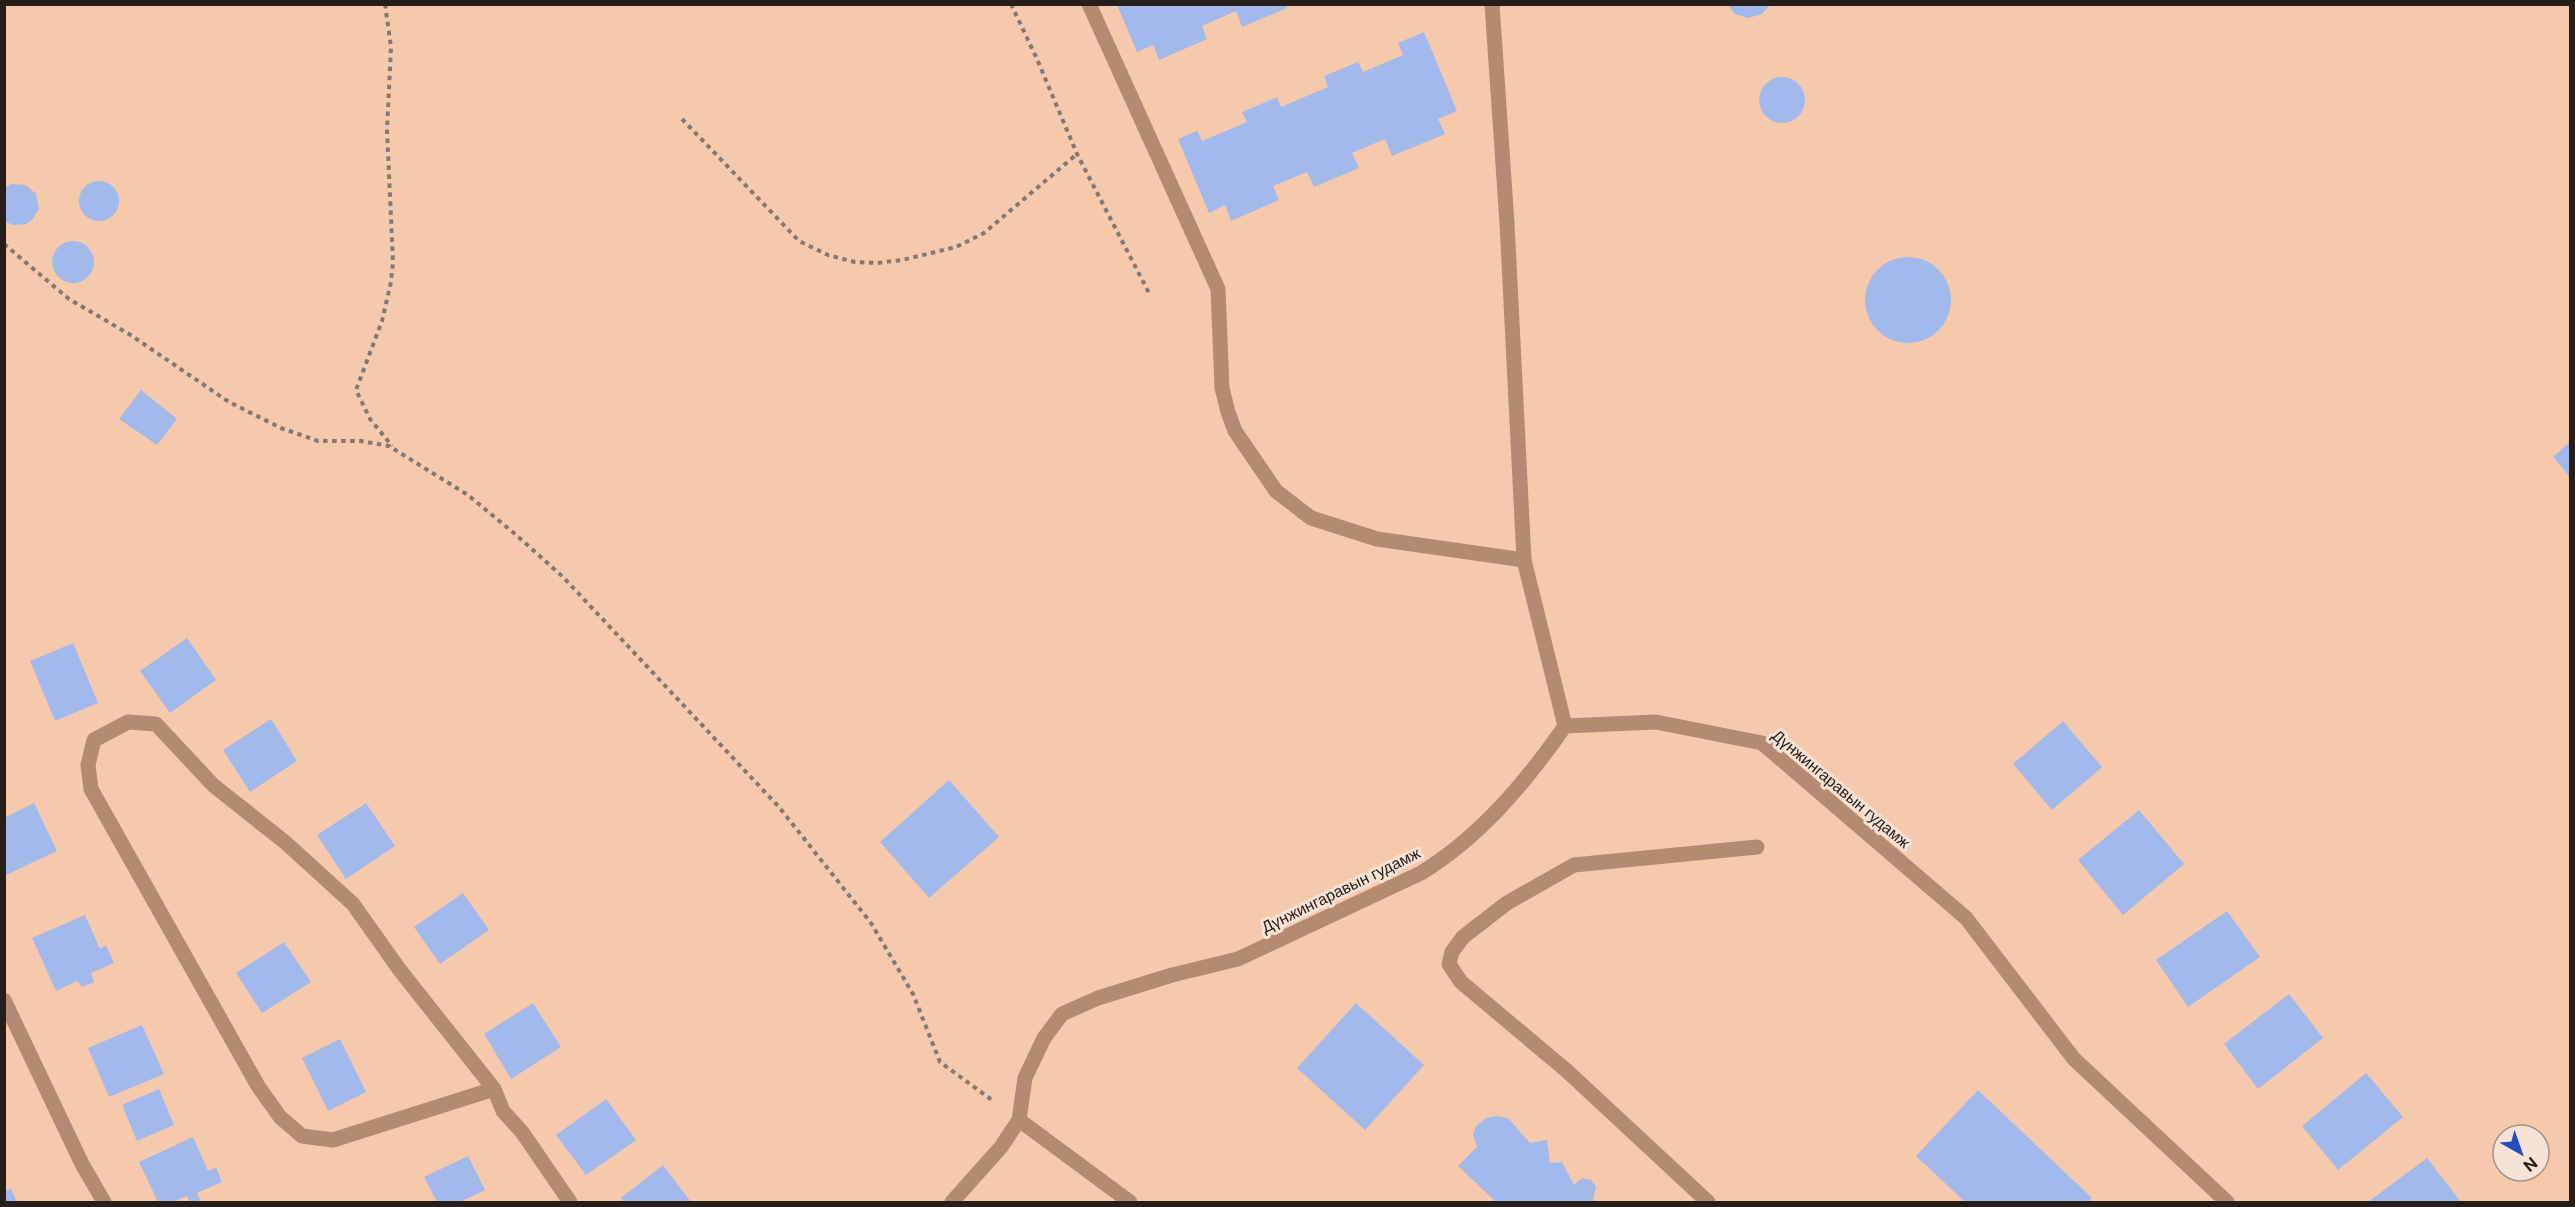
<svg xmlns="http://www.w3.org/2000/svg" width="2575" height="1207" font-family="'Public Sans',sans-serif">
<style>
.green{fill:#f7c9ac;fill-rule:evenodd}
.building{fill:#a2baeb}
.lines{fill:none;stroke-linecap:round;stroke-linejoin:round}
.path{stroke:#85786f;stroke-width:4;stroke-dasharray:4.5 4.5;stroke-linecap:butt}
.minor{stroke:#b48b72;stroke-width:15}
.labels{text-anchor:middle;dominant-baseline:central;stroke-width:6;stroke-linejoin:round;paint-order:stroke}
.street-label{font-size:16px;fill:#251e19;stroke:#f7e2d6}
</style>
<rect width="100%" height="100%" fill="#f7e2d6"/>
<!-- green -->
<path class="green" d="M5 5H2570V1202H5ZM2503 1135H2539V1171H2503Z"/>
<!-- building -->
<g class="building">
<path d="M1117 5H1286L1287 8 1242 27 1236 11 1202 26 1207 39 1159 60 1153 45 1137 52Z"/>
<path d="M1728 5H1770L1762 14 1748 18 1735 14Z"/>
<path d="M1424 32 1457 111 1438 119 1445 134 1392 156 1385 139 1352 153 1359 168 1314 187 1307 172 1273 186 1279 200 1231 221 1225 205 1209 213 1178 139 1197 131 1202 141 1247 122 1242 112 1277 97 1281 107 1328 87 1324 76 1358 62 1363 72 1403 55 1398 43Z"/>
<circle cx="1782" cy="100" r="23"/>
<circle cx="99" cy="201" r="20"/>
<path d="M11 184 26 185 36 194 39 209 32 220 26 224 13 225 4 221V188Z"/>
<circle cx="73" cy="262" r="21"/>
<circle cx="1908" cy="300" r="43"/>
<path d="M141 390 177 419 157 445 119 419Z"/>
<path d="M2570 442V477L2553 457Z"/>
<path d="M187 638 216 680 170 713 140 671Z"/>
<path d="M73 643 98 703 55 721 30 661Z"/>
<path d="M271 719 297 761 250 792 223 750Z"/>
<path d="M2063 721 2102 767 2052 810 2013 764Z"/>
<path d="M949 780 999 837 929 898 880 842Z"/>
<path d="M34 803 57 851 4 876V818Z"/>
<path d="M366 803 395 846 346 879 317 835Z"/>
<path d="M2139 810 2184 864 2123 915 2078 860Z"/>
<path d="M463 893 489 930 440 964 414 927Z"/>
<path d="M2227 911 2260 957 2188 1007 2156 960Z"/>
<path d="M85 915 100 949 106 945 114 963 91 973 94 982 82 987 77 981 56 991 32 938Z"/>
<path d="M284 942 311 982 262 1013 236 973Z"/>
<path d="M2289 994 2323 1038 2258 1089 2224 1044Z"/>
<path d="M533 1003 561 1047 511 1079 484 1034Z"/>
<path d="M1356 1003 1424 1065 1365 1130 1297 1068Z"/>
<path d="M142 1025 164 1074 109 1097 88 1048Z"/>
<path d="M340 1039 366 1092 328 1111 302 1058Z"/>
<path d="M2366 1073 2403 1117 2338 1170 2302 1126Z"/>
<path d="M159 1089 174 1125 137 1141 122 1105Z"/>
<path d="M1978 1090 2092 1198 2088 1202H1965L1916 1156Z"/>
<path d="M606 1099 636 1140 586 1175 556 1135Z"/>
<path d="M1496 1116 1508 1118 1530 1143 1547 1140 1550 1163 1562 1162 1574 1185 1582 1178 1591 1180 1596 1187 1593 1200 1595 1202H1496L1458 1166 1477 1147 1473 1134 1476 1126 1486 1118Z"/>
<path d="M193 1137 208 1171 216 1167 222 1182 197 1193 200 1200 195 1202H190L187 1196 173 1202H158L139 1162Z"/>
<path d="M468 1156 485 1190 460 1202H437L424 1177Z"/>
<path d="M2427 1158 2461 1202H2368Z"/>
<path d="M663 1165 691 1202H624L621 1198Z"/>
<path d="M11 1189 17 1202H4V1192Z"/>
</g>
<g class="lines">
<!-- path -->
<g class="path">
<path d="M385 4 391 47 387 130 393 262 391 282 382 321 356 390 370 419 392 446"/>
<path d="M1011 4 1037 59 1077 154 1150 295"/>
<path d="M682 119 799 241 828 255 855 262 877 263 902 260 956 247 984 233 1077 154"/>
<path d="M4 244 69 299 129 334 229 402 281 428 318 441H361L389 446 468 495 515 534 563 577 779 807 871 923 913 994 940 1062 992 1100"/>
</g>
<!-- minor -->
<g class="minor">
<path d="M1089 4 1218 289 1222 388 1228 412 1235 431 1276 491 1311 518 1377 539 1524 560"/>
<path d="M1492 4 1507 223 1524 560 1565 726"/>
<path d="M4 1000 82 1164 104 1202"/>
<path d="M494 1089 333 1140 302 1136 280 1117 258 1086 91 789 88 765 94 740 128 722 156 724 213 785 286 843 353 904 399 969 494 1089 503 1111 522 1132 570 1202"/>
<path d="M1019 1120 1130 1202"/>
<path d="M952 1202 1001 1147 1019 1120 1025 1078 1044 1038 1062 1014 1098 998 1172 975 1238 959 1421 873C1481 836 1525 783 1565 726L1656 722 1762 743 1966 918 2074 1059 2227 1202"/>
<path d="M1708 1202 1567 1071 1461 982 1449 964 1452 952 1463 937 1507 903 1574 865 1757 847"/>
</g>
</g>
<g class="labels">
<!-- street labels -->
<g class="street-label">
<text transform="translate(1841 789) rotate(40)">Дүнжингаравын гудамж</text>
<text transform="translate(1341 890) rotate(-26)">Дүнжингаравын гудамж</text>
</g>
</g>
<!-- border -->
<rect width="2575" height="1207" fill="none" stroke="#251e19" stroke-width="12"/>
<!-- north arrow -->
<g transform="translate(2521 1153) rotate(140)"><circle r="28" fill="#f7e2d6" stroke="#a3948a" stroke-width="1.5"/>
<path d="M0-4.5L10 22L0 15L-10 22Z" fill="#254dbc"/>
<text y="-9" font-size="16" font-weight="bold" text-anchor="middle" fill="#251e19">N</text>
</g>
</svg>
